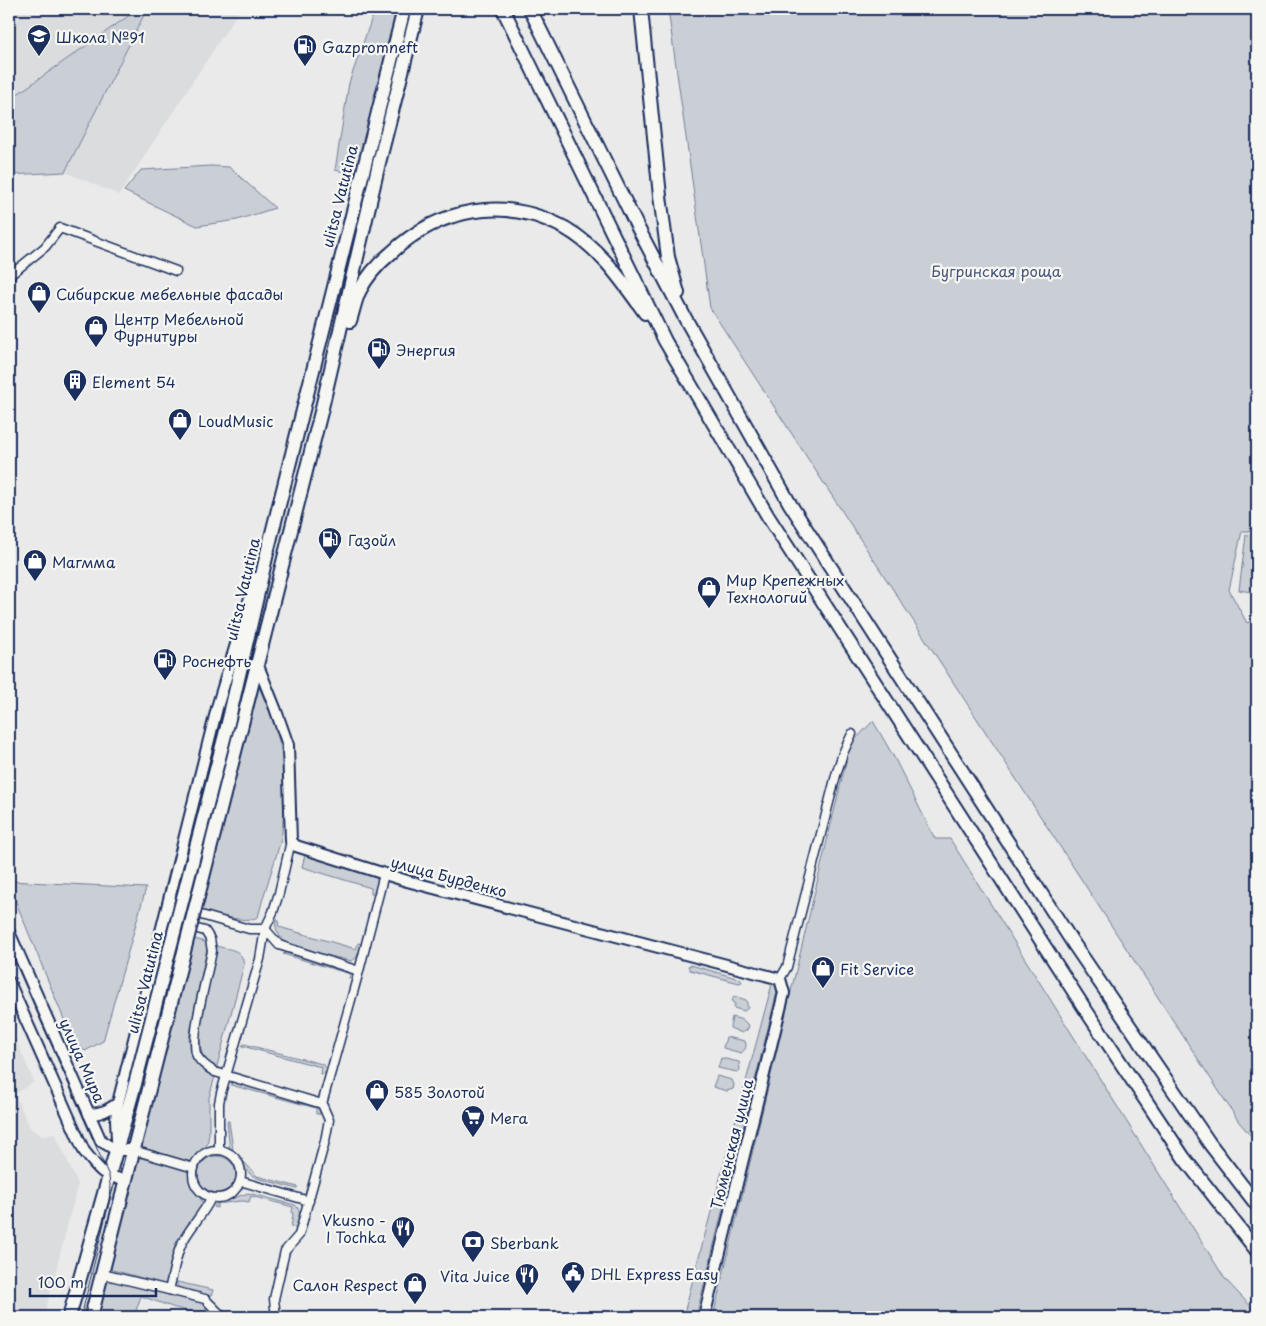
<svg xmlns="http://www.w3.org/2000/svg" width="1266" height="1326" font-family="'Playpen Sans',sans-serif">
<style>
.built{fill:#dadcde}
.green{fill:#caced5;stroke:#727e9a}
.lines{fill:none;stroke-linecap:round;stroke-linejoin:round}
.minor-casing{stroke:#1b2f5e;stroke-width:11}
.tertiary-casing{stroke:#1b2f5e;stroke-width:14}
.primary-casing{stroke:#1b2f5e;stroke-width:16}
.minor{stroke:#f6f6f2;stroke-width:8}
.tertiary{stroke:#f6f6f2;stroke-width:10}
.primary{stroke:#f6f6f2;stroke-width:12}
.tram{stroke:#1b2f5e;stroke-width:1}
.primary-bridge-casing{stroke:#1b2f5e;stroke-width:16;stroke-linecap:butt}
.primary-bridge{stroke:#f6f6f2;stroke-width:12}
.labels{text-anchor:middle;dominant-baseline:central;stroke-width:4.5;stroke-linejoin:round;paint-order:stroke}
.poi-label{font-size:15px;fill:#1b2f5e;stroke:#f6f6f2;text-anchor:start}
.street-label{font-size:15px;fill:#1b2f5e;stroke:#f6f6f2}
.park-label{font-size:15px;fill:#47577c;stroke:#f6f6f2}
</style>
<rect width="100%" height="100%" fill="#e9eae9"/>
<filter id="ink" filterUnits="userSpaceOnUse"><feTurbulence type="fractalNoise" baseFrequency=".02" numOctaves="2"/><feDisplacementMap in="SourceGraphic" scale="10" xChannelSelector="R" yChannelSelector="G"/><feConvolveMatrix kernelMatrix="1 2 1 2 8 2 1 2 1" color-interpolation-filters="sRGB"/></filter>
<g filter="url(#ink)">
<!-- built -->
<g class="built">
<path d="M9 9H129L131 14 9 100Z"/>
<path d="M147 9H240L119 195 65 172Z"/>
<path d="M9 1023 34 1082 15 1094 30 1128 42 1136 55 1133 78 1184 44 1317H9Z"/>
</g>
<!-- green -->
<g class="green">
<path d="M129 9H147L65 172 9 175V100L131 14Z"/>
<path d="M375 9H398L355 174 335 170 349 83Z"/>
<path d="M668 9H1257V531H1242L1229 590 1247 623 1257 618V1143L1239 1122 710 308Z"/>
<path d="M211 166 229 167 275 208 237 220 197 226 124 191 141 170Z"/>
<path d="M1246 535 1257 536V593L1239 590Z"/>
<path d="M259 687C279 731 286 756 284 805 283 818 283 831 280 843 273 868 264 892 258 917 244 924 216 914 201 911Z"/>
<path d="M873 721 895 759 935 839H950L1225 1279 1257 1313V1317H713L850 745Z"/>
<path d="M305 855 373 874C381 880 377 888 375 895L371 894V888L302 867Z"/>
<path d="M9 881 146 888 103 1041 85 1051 72 1039 9 885Z"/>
<path d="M276 919 278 920 279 927 356 949 358 943 362 944C360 951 359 958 351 961 337 957 297 950 287 943 279 937 274 929 276 919Z"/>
<path d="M192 938 208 943 189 1039 194 1058 206 1072 215 1076 209 1098V1134L207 1145 191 1162 139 1147Z"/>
<path d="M216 946C230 950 242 948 244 965L217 1066 210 1064 202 1054 199 1037Z"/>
<path d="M286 953 349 970 354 975 353 978 349 979 350 974 283 954Z"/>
<path d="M691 965 740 979 742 982 739 983 690 970 688 966Z"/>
<path d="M772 984 776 985 778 988 696 1317H683Z"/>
<path d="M734 996 746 1000 748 1008 744 1011 734 1008 735 1004 732 1002Z"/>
<path d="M732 1017 743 1020 749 1026 747 1030 742 1033 730 1028Z"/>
<path d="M726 1037 745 1041C747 1047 746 1049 741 1053L723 1048Z"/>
<path d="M244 1044 322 1064 328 1069 327 1073 320 1074 321 1067 242 1046Z"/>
<path d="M721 1058 739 1062 740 1070 737 1072 718 1068Z"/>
<path d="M717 1076 732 1080 734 1085 733 1089 727 1091 713 1087Z"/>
<path d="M232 1082 317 1105 320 1108V1114H316V1108L231 1085Z"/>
<path d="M227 1121H229L233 1150 257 1176 298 1187 297 1189 257 1178 250 1174 230 1152Z"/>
<circle cx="217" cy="1175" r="19"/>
<path d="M137 1157 190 1170 196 1190 203 1204C198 1215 190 1223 183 1233 174 1246 168 1269 168 1285L109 1269Z"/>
<path d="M248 1193 295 1205C303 1211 298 1219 296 1228L291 1227 293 1215 292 1212 293 1207 251 1196 249 1202C239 1199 230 1204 219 1203L217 1208 214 1207 218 1201 228 1200Z"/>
<path d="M105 1279 202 1303 216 1317 175 1308 141 1296 134 1317H95Z"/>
<path d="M177 1282 213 1290 211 1296 181 1289 177 1285Z"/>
</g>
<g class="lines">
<!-- minor casing -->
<g class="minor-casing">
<g id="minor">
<path d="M9 276 45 247 60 228 176 271"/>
<path d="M167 905 249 929H265L279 945 359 971"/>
<path d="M163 920 205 931 210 939 212 951C208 972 189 1040 197 1056 201 1063 208 1068 215 1072L322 1104"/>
<path d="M780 979 787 967 836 775 843 753 852 734"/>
<path d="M133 1150 194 1168"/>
<path d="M219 1150V1103L221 1093 260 959 265 929 273 912 279 893 291 841"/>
<circle cx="217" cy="1174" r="24"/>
<path d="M240 1181 309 1201"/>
<path d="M211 1198C203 1215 189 1228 181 1245 175 1259 173 1275 169 1290L205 1299 223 1317"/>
<path d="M102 1274 169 1290"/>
<path d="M276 1317 274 1299 285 1251 299 1235 325 1141 329 1120 322 1104 359 971 384 874"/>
</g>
</g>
<!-- tertiary casing -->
<g class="tertiary-casing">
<g id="tertiary">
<path d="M257 663 275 708 288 745 291 841 296 846 407 881 780 979 784 993 704 1317"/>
<path d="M9 932 101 1141 116 1150H133"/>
<path d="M9 982 84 1151C100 1170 100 1175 125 1180"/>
<path d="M89 1114C101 1114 108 1110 118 1103"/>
<path d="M117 1140 116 1119 118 1103 218 704 256 578"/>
</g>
</g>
<!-- primary casing -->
<g class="primary-casing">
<g id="primary">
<path d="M503 9 665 341 769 518 1085 1009 1184 1158 1257 1251"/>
<path d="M530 9 637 226 685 318 790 504 1073 943 1210 1144 1257 1205"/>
<path d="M641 9 660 196 668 257 678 293"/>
<path d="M350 321C353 312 355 301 359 292 366 278 378 264 390 254 438 208 505 195 565 228 600 248 622 281 645 313"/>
<path d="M228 723 268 549 404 9"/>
<path d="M241 728 321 412 379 163 418 9"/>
<path d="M69 1317 135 1084"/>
<path d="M91 1317 149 1089"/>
</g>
</g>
<!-- minor -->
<use href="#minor" class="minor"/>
<!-- tertiary -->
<use href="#tertiary" class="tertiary"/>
<!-- primary -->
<use href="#primary" class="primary"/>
<!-- tram -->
<path class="tram" d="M9 948 109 1176 110 1185 109 1203 81 1317"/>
<!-- primary-bridge casing -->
<g class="primary-bridge-casing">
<g id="primary-bridge">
<path d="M135 1084 228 723"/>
<path d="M149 1089 241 728"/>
</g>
</g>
<!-- primary-bridge -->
<use href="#primary-bridge" class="primary-bridge"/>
</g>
</g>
<!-- icons -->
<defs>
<g id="school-pin" transform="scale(1.25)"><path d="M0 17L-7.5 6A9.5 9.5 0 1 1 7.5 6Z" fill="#1b2f5e" stroke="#f6f6f2"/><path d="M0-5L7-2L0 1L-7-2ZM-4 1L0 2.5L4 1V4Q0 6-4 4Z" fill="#fff"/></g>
<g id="fuel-pin" transform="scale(1.25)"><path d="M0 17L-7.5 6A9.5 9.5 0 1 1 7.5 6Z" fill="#1b2f5e" stroke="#f6f6f2"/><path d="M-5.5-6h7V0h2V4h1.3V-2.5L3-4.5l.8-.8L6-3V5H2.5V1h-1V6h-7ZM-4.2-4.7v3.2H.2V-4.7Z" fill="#fff"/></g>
<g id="shop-pin" transform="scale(1.25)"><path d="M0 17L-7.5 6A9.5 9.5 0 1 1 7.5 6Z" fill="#1b2f5e" stroke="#f6f6f2"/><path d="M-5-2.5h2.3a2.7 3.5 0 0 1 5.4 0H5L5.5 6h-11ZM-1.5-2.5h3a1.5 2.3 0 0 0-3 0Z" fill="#fff"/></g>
<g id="building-pin" transform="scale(1.25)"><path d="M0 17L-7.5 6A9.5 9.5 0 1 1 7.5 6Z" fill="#1b2f5e" stroke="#f6f6f2"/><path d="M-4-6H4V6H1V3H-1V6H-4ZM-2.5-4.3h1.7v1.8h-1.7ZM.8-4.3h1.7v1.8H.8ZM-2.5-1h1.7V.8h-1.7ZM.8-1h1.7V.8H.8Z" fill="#fff"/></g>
<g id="supermarket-pin" transform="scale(1.25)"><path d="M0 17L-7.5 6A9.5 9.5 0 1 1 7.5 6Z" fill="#1b2f5e" stroke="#f6f6f2"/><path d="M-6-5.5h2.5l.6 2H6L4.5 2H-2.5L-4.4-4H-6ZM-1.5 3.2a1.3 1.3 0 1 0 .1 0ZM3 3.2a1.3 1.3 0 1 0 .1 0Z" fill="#fff"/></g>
<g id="restaurant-pin" transform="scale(1.25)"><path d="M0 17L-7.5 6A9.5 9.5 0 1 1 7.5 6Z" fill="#1b2f5e" stroke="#f6f6f2"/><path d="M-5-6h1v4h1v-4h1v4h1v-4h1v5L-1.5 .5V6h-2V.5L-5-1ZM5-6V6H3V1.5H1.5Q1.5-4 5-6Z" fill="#fff"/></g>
<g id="bank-pin" transform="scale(1.25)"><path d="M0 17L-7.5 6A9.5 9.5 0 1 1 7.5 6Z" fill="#1b2f5e" stroke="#f6f6f2"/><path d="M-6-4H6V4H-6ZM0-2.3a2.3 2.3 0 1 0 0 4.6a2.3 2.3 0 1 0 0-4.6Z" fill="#fff"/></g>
<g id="civic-pin" transform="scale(1.25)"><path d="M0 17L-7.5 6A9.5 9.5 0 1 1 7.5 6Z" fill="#1b2f5e" stroke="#f6f6f2"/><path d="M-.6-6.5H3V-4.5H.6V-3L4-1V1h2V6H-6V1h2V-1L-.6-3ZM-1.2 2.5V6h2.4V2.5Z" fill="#fff"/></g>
</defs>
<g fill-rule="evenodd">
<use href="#school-pin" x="39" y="36"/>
<use href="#fuel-pin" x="305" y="46"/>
<use href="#shop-pin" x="39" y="293"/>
<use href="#shop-pin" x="96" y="327"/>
<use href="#fuel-pin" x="379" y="349"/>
<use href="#building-pin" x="75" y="381"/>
<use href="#shop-pin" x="180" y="420"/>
<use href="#fuel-pin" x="330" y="539"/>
<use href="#shop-pin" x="35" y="561"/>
<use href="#shop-pin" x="709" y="588"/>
<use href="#fuel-pin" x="165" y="660"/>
<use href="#shop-pin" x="823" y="968"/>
<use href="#shop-pin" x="377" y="1091"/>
<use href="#supermarket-pin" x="473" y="1117"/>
<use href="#restaurant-pin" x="403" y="1228"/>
<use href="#bank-pin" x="473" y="1242"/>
<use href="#civic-pin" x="573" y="1273"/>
<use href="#restaurant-pin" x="527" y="1275"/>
<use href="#shop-pin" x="415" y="1284"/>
</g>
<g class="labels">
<!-- poi labels -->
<g class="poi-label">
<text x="56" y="36">Школа №91</text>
<text x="322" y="46">Gazpromneft</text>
<text x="56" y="293">Сибирские мебельные фасады</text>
<text x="114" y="318">Центр Мебельной<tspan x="114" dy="17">Фурнитуры</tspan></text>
<text x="396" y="349">Энергия</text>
<text x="92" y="381">Element 54</text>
<text x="198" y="420">LoudMusic</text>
<text x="348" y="539">Газойл</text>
<text x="52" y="561">Магмма</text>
<text x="726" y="579">Мир Крепежных<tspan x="726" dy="17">Технологий</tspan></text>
<text x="182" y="660">Роснефть</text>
<text x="840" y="968">Fit Service</text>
<text x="394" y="1091">585 Золотой</text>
<text x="490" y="1117">Мега</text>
<text x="386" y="1219" text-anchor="end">Vkusno -<tspan x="386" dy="17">I Tochka</tspan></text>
<text x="490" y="1242">Sberbank</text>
<text x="590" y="1273">DHL Express Easy</text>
<text x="510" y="1275" text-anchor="end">Vita Juice</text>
<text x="398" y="1284" text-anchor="end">Салон Respect</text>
</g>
<!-- street labels -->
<g class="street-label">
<text transform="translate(339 196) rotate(-76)">ulitsa Vatutina</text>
<text transform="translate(242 589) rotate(-77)">ulitsa Vatutina</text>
<text transform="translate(449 876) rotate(15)">улица Бурденко</text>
<text transform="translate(144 982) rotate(-76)">ulitsa Vatutina</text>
<text transform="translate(83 1060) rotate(66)">улица Мира</text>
<text transform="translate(731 1144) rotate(-76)">Тюменская улица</text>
</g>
<!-- park labels -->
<g class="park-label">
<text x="996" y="270">Бугринская роща</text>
</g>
</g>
<!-- margin -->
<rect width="1266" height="1326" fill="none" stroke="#f6f6f2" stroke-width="30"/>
<rect x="15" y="15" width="1236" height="1296" fill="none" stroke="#1b2f5e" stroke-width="2" filter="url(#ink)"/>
<!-- scale -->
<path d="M30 1288v8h126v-8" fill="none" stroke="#1b2f5e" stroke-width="2.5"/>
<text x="38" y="1288" font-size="15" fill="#1b2f5e" stroke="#f6f6f2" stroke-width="4" paint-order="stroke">100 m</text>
</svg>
